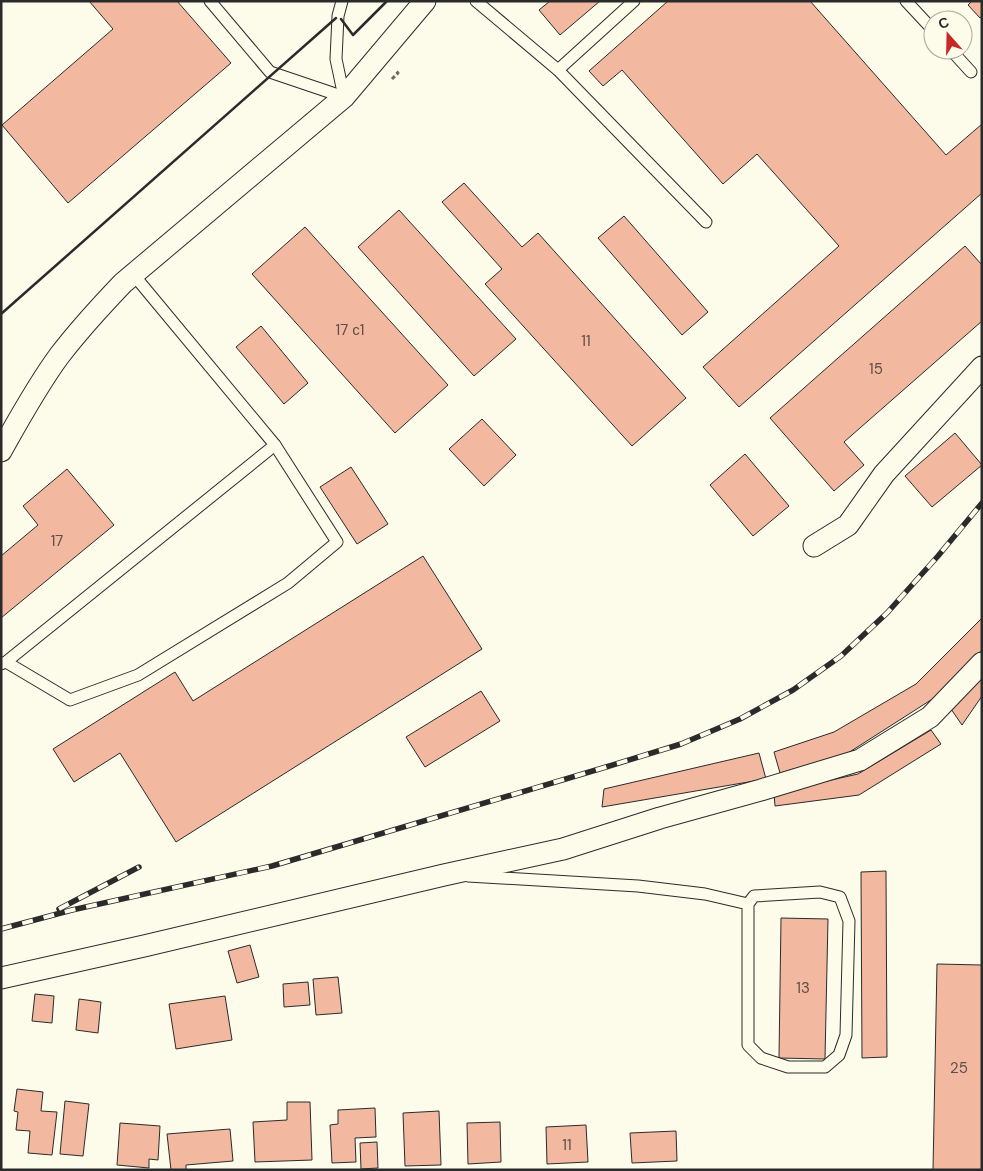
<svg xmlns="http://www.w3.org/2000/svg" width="983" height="1171" font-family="'DM Sans',sans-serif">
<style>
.building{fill:#f2b8a0;stroke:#2b2b2b}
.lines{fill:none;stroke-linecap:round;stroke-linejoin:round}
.service-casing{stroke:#2b2b2b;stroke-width:13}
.minor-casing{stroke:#2b2b2b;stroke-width:23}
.path{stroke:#6a6964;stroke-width:3;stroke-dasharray:4 2.5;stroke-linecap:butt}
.service{stroke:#fdfbea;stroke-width:11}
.minor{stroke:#fdfbea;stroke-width:21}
.rail-casing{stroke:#2b2b2b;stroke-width:5.5}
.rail{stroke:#fdfbea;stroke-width:4;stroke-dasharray:11;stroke-linecap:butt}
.wall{stroke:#2b2b2b;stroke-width:2.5}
.labels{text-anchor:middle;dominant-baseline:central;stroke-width:4;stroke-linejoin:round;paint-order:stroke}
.number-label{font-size:15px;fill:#5d4e48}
</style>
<rect width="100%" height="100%" fill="#fdfbea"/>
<!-- building -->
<g class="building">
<path d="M89 1H177L231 63 68 203 2 125 113 29Z"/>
<path d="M550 1H600L560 35 539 10Z"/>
<path d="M668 1H810L946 155 982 124V193L739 407 703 367 839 246 757 154 723 184 622 70 603 86 589 71Z"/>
<path d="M972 1H982V17L980 18 968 5Z"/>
<path d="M464 183 522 247 538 233 686 398 632 446 485 284 502 269 442 202Z"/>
<path d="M399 210 516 339 474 376 358 247Z"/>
<path d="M624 216 708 312 682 335 598 238Z"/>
<path d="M305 227 448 385 395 433 252 274Z"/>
<path d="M965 246 982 265V321L844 442 864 465 834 491 770 418Z"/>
<path d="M261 326 308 383 284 404 236 347Z"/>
<path d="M482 419 516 455 484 486 449 449Z"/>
<path d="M955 433 982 465 932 507 905 476Z"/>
<path d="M745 454 789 506 753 536 710 485Z"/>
<path d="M351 467 388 524 357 544 320 487Z"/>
<path d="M67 469 114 525 1 618V556L38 525 23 506Z"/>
<path d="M423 556 482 649 176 842 120 753 74 782 53 749 175 672 193 701Z"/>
<path d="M982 618V650L934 698 848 753 780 773 774 752 834 732 916 684Z"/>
<path d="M982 675V696L962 725 951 709Z"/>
<path d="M481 691 500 721 425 767 406 737Z"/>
<path d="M931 730 941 744 859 795 775 806 774 793 858 774Z"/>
<path d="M759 753 766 779 602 807 604 789Z"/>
<path d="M886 871 887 1057 862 1058 861 872Z"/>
<path d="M781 918 828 919 825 1059 779 1058Z"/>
<path d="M250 945 259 977 237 983 228 951Z"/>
<path d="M937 964 982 965V1170H933Z"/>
<path d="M338 977 342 1013 316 1015 313 979Z"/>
<path d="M308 982 310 1005 284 1007 283 984Z"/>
<path d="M35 994 54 996 52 1023 32 1021Z"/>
<path d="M225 996 232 1040 176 1049 169 1004Z"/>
<path d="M79 999 101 1002 98 1033 76 1030Z"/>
<path d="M17 1089 43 1092 41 1111 57 1112 52 1155 28 1153 30 1131 16 1130 18 1112 14 1111Z"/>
<path d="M65 1101 89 1104 83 1156 60 1154Z"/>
<path d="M287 1102H310L312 1160 255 1162 253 1122 287 1120Z"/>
<path d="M375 1108 376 1137 355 1138 356 1162 332 1163 330 1125 338 1124V1110Z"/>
<path d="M439 1111 441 1165 405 1166 403 1113Z"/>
<path d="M500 1122 501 1162 468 1164 467 1123Z"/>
<path d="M120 1123 160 1126 158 1160 149 1159V1168L117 1165Z"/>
<path d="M586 1125 588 1162 547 1164 546 1127Z"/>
<path d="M230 1129 233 1161 186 1165V1170H171L167 1134Z"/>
<path d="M676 1131 677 1161 632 1163 630 1133Z"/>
<path d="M377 1142 378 1168 361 1169 360 1143Z"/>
</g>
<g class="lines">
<!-- service casing -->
<g class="service-casing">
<g id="service">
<path d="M210 1 270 72 344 97"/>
<path d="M342 1 338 16 336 59 344 97"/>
<path d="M476 1 558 70 706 222"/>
<path d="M906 1 933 30"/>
<path d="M951 50 971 72"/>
<path d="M558 70 634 1"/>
<path d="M6 662 70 700 138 675 288 583 337 542 275 445"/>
<path d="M1 664 6 662 275 445 133 274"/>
<path d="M468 876 638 886 705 894 748 904V1045L761 1058 788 1067H825L839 1055 846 1035 849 921 840 897 820 892 754 896 748 904"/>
</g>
</g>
<!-- minor casing -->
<g class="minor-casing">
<g id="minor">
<path d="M1 451C19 419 37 386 59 356 79 330 100 307 123 283L344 97 425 1"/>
<path d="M814 546 848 525 884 474 982 367"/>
<path d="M1 978 144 946 444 875 563 849 660 818 761 790 860 760 930 717 982 663"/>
</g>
</g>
<!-- path -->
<path class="path" d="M392 79 398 73 395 70"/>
<!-- service -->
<use href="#service" class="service"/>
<!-- minor -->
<use href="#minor" class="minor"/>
<!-- rail casing -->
<g class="rail-casing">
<g id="rail">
<path d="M59 909 139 867"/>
<path d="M1 929 72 910 272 866 606 767 681 744 740 719 793 690 841 656 887 613 938 556 982 503"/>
</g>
</g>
<!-- rail -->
<use href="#rail" class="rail"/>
<!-- wall -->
<g class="wall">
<path d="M341 19 353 35 387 1"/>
<path d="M1 314 336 18"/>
</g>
</g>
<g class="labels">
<!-- number labels -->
<g class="number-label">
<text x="350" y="330">17 с1</text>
<text x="586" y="341">11</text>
<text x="876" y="369">15</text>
<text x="57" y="541">17</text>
<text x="803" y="988">13</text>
<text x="959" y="1068">25</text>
<text x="567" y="1145">11</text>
</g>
</g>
<!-- border -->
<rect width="983" height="1171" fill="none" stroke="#2b2b2b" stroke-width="5"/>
<!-- north arrow -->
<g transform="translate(948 35) rotate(340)"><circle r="24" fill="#fdfbea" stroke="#a9a89e"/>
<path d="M0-4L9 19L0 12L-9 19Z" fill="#c62828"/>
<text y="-8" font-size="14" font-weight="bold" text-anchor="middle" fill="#2b2b2b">С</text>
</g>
</svg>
